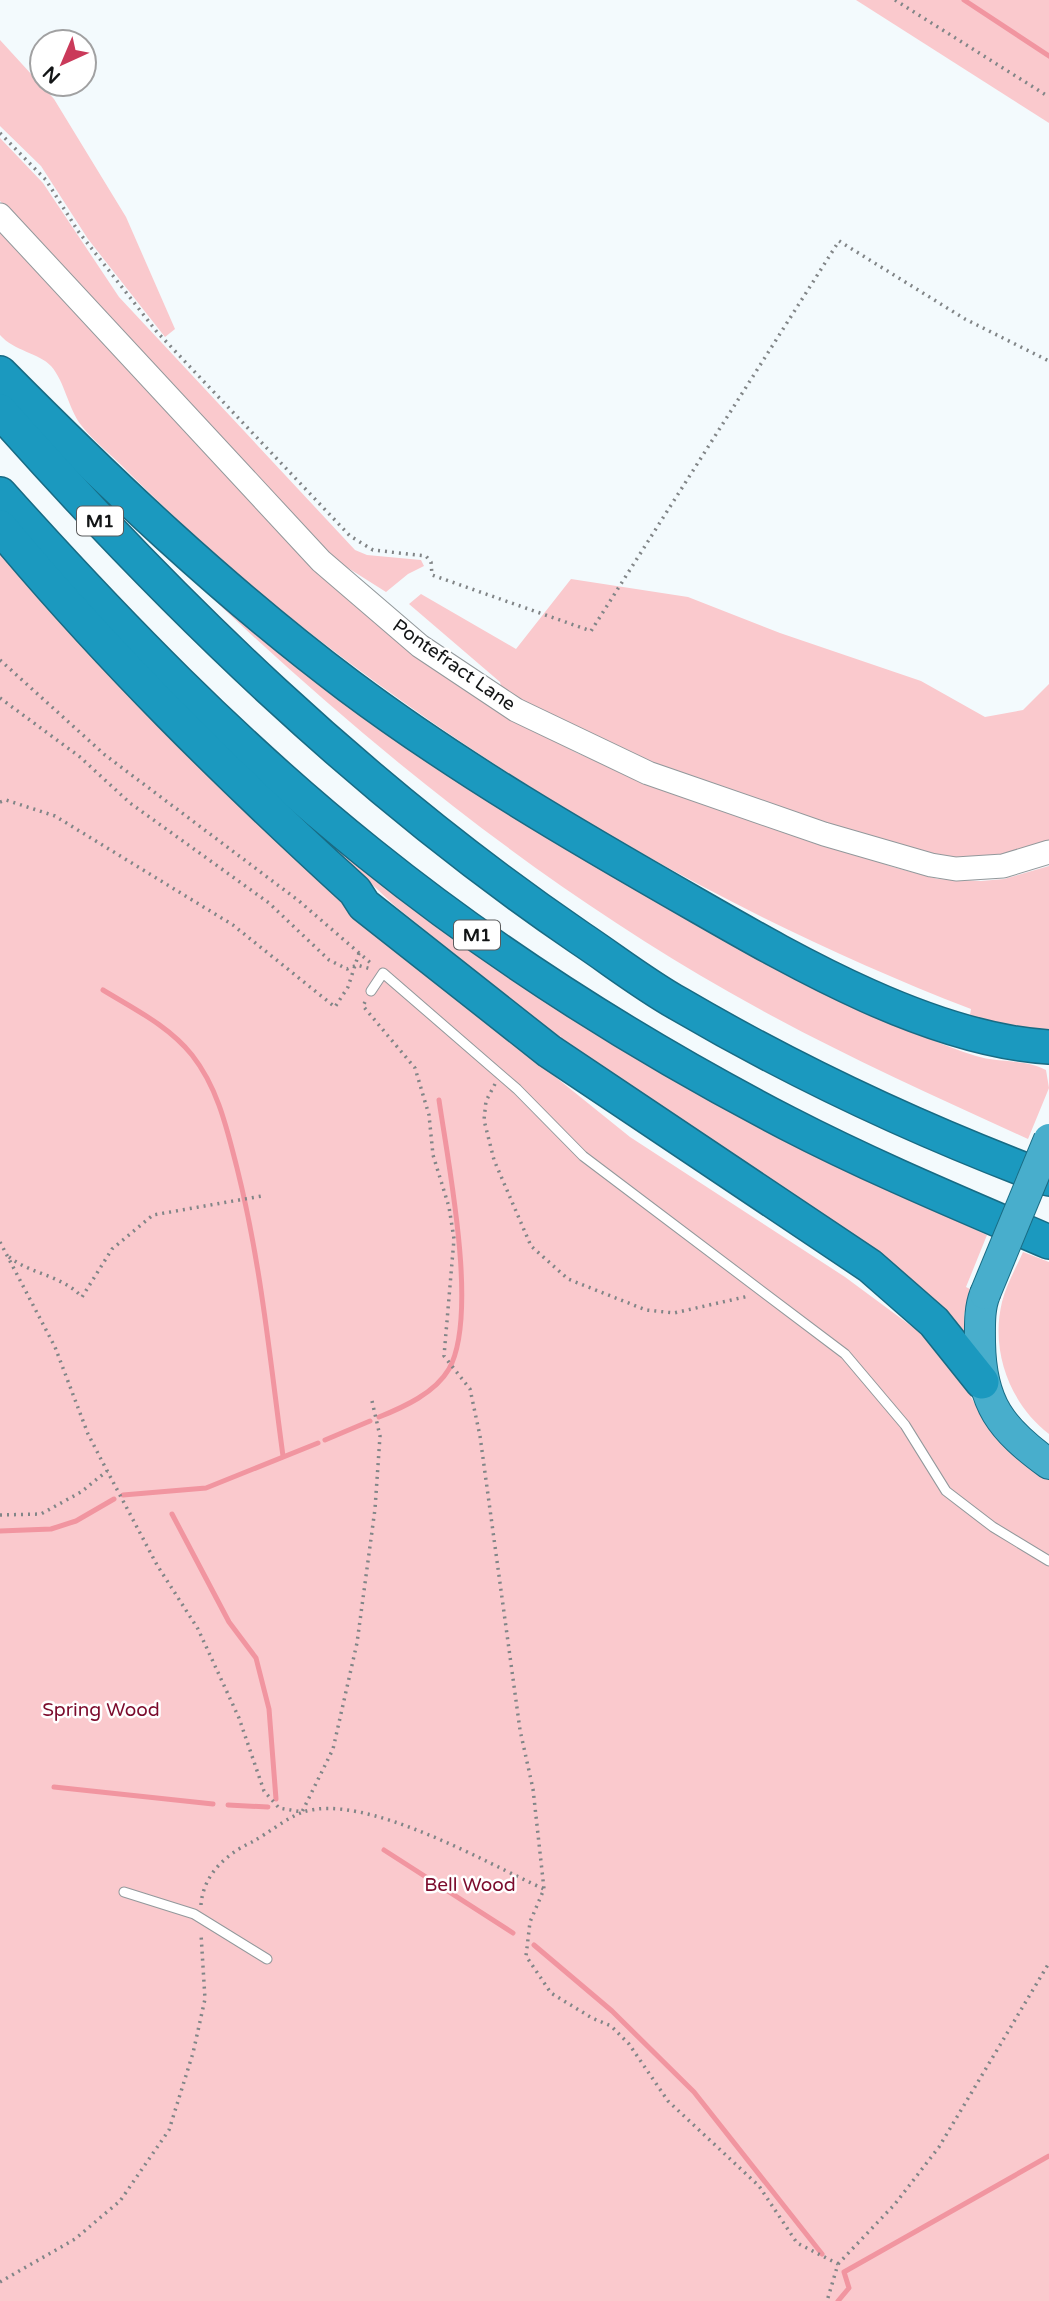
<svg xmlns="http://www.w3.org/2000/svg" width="1049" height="2301" font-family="'Varela Round',sans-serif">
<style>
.green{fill:#fac9cd}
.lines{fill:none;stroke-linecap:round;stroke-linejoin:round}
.stream{stroke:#f195a0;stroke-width:5}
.service-casing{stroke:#92989b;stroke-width:11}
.tertiary-casing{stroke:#92989b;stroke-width:25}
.trunk-casing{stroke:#186b84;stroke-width:32}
.motorway-casing{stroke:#186b84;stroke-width:36}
.path{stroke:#818587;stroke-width:3.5;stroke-dasharray:2 5;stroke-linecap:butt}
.service{stroke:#fff;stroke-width:9}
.tertiary{stroke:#fff;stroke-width:23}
.trunk{stroke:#48aecc;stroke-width:30}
.motorway{stroke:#1b99bf;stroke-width:33}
.trunk-bridge-casing{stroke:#186b84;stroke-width:32;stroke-linecap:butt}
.trunk-bridge{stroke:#48aecc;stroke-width:30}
.labels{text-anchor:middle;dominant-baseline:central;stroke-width:5;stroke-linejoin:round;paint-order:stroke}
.shield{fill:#fff;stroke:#5a5b5c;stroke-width:2}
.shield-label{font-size:18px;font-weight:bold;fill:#131516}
.street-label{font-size:19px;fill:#131516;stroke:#fff}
.park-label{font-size:19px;fill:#7b0b2c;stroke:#fff}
</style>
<rect width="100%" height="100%" fill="#f3fafd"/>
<!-- green -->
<g class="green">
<path d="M856 0H1049V123Z"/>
<path d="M0 40 54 99 126 217 175 329 165 337 88 239 41 166 0 126Z"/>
<path d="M0 138 43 183 119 297 355 550 367 555 421 560 424 566 408 574 386 592 337 561 0 201Z"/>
<path d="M0 228 272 525 510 718 577 753 644 781 893 867 938 879 981 881 1004 879 1049 866V1034L985 1022 970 1015 971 1009C715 910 474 767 261 594 214 556 171 514 128 472 113 456 94 442 81 425 68 408 65 382 51 366 39 353 14 351 0 335Z"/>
<path d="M138 526 195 571 869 1012C904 1027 940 1045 976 1056 998 1063 1027 1059 1046 1070L1049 1088 1028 1139C927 1093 825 1047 729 992 510 867 316 703 138 526Z"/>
<path d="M0 548 470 1008 630 1137 845 1277 918 1331 924 1325 965 1386 986 1424 1049 1476V2301H0Z"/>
<path d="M571 579 688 597 780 633 921 681 985 717 1023 710 1049 684V843L1024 855 937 861 651 767 555 721 502 689 500 682 409 604 421 594 516 649Z"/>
<path d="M279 797 829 1162 987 1235 966 1287 972 1290 964 1314V1334L921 1288 883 1259 550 1031 395 906Z"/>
<path d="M1023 1252 1049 1262V1434C1010 1404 990 1351 1002 1302 1006 1285 1016 1268 1023 1252Z"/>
</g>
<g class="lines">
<!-- stream -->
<g class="stream">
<path d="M964 0 1049 56"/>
<path d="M103 990C134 1009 169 1026 192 1055 218 1088 227 1129 237 1168 261 1263 270 1360 283 1456"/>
<path d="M379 1417C404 1407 435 1393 449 1369 479 1315 448 1163 439 1100"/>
<path d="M325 1440 370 1421"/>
<path d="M123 1495 206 1488 318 1443"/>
<path d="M172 1514 229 1622 256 1658 269 1709 276 1799"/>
<path d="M0 1531 51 1529 76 1521 114 1499"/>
<path d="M54 1787 213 1804"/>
<path d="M228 1805 268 1807"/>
<path d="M384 1850 513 1933"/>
<path d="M534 1945 612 2011 694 2092 822 2254"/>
<path d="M838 2301 849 2288 844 2272 1049 2156"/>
</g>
<!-- service casing -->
<g class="service-casing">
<g id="service">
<path d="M371 991 383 973 517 1089 583 1156 845 1354 905 1425 946 1491 993 1527 1049 1561"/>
<path d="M124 1892 194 1914 267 1959"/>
</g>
</g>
<!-- tertiary casing -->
<g class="tertiary-casing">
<path id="tertiary" d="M0 215 321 561 420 646 516 710 648 773 824 834 931 865 956 869 1003 866 1049 852"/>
</g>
<!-- trunk casing -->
<g class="trunk-casing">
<path id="trunk" d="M985 1294C979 1309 980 1326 980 1342 981 1404 1001 1429 1049 1464"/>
</g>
<!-- motorway casing -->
<g class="motorway-casing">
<g id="motorway">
<path d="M0 373C110 484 224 592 349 686 460 769 579 838 698 906 799 964 932 1040 1049 1047"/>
<path d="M0 411C174 607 363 790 580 938 613 960 645 985 679 1004 797 1073 921 1131 1049 1179"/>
<path d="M0 494C115 622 235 746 370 854 498 957 641 1047 787 1123 872 1167 961 1204 1049 1242"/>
<path d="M0 527C109 658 229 776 355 891L364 905 549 1051 870 1266 934 1322 982 1382"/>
</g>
</g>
<!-- path -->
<g class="path">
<path d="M895 0 1049 97"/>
<path d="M0 133 46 180 78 231 157 332 350 536 373 550 426 556 431 562 432 575 591 631 839 241 965 319 1049 361"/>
<path d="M0 660 105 755 299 901 373 965"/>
<path d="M0 698 80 757 130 803 269 903 329 960 347 969 357 965 371 969"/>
<path d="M0 802 6 800 55 816 233 925 335 1007 348 987 359 953"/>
<path d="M365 1002 363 1006 415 1068 429 1115 433 1155 449 1207 454 1239 444 1356 470 1389 480 1436 520 1730 533 1789 544 1889 530 1922 526 1956 551 1993 592 2018 611 2026 629 2044 668 2101 759 2186 797 2243 838 2264 827 2301"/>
<path d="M495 1084 486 1101 484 1120 494 1160 531 1246 568 1279 646 1310 674 1313 749 1296"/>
<path d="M0 1242 55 1347 88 1434 103 1463 157 1565 198 1629 239 1718 264 1791 279 1808 302 1812 333 1749 357 1643 375 1509 380 1436 372 1401"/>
<path d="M9 1257C31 1274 63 1276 82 1297L112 1249 153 1215 262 1196"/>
<path d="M0 1515 41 1514 81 1492 107 1471"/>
<path d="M201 1905C203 1875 226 1854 252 1842 267 1834 288 1817 303 1812 365 1792 486 1863 544 1889"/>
<path d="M838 2264 895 2204 939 2147 1049 1963"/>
<path d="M0 2282 75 2239 120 2201 169 2130 193 2053 205 1999 201 1934"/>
</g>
<!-- service -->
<use href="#service" class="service"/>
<!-- tertiary -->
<use href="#tertiary" class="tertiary"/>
<!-- trunk -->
<use href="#trunk" class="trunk"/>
<!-- motorway -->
<use href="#motorway" class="motorway"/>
<!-- trunk-bridge casing -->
<g class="trunk-bridge-casing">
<path id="trunk-bridge" d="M985 1294 1049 1139"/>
</g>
<!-- trunk-bridge -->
<use href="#trunk-bridge" class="trunk-bridge"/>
</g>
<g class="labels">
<!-- shield labels -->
<g class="shield">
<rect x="77" y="506.5" width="46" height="29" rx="5"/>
<rect x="454" y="920.5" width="46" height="29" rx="5"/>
</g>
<g class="shield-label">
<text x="100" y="521">M1</text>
<text x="477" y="935">M1</text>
</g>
<!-- street labels -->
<g class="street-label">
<text transform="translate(454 665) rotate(35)">Pontefract Lane</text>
</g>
<!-- park labels -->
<g class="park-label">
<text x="101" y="1710">Spring Wood</text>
<text x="470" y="1885">Bell Wood</text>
</g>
</g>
<!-- north arrow -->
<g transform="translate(63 63) rotate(224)"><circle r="33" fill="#ffffff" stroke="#a1a1a2" stroke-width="2"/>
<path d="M0-5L12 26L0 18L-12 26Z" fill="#ca3a5a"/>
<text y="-10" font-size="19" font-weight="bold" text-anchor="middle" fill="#131516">N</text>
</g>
</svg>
